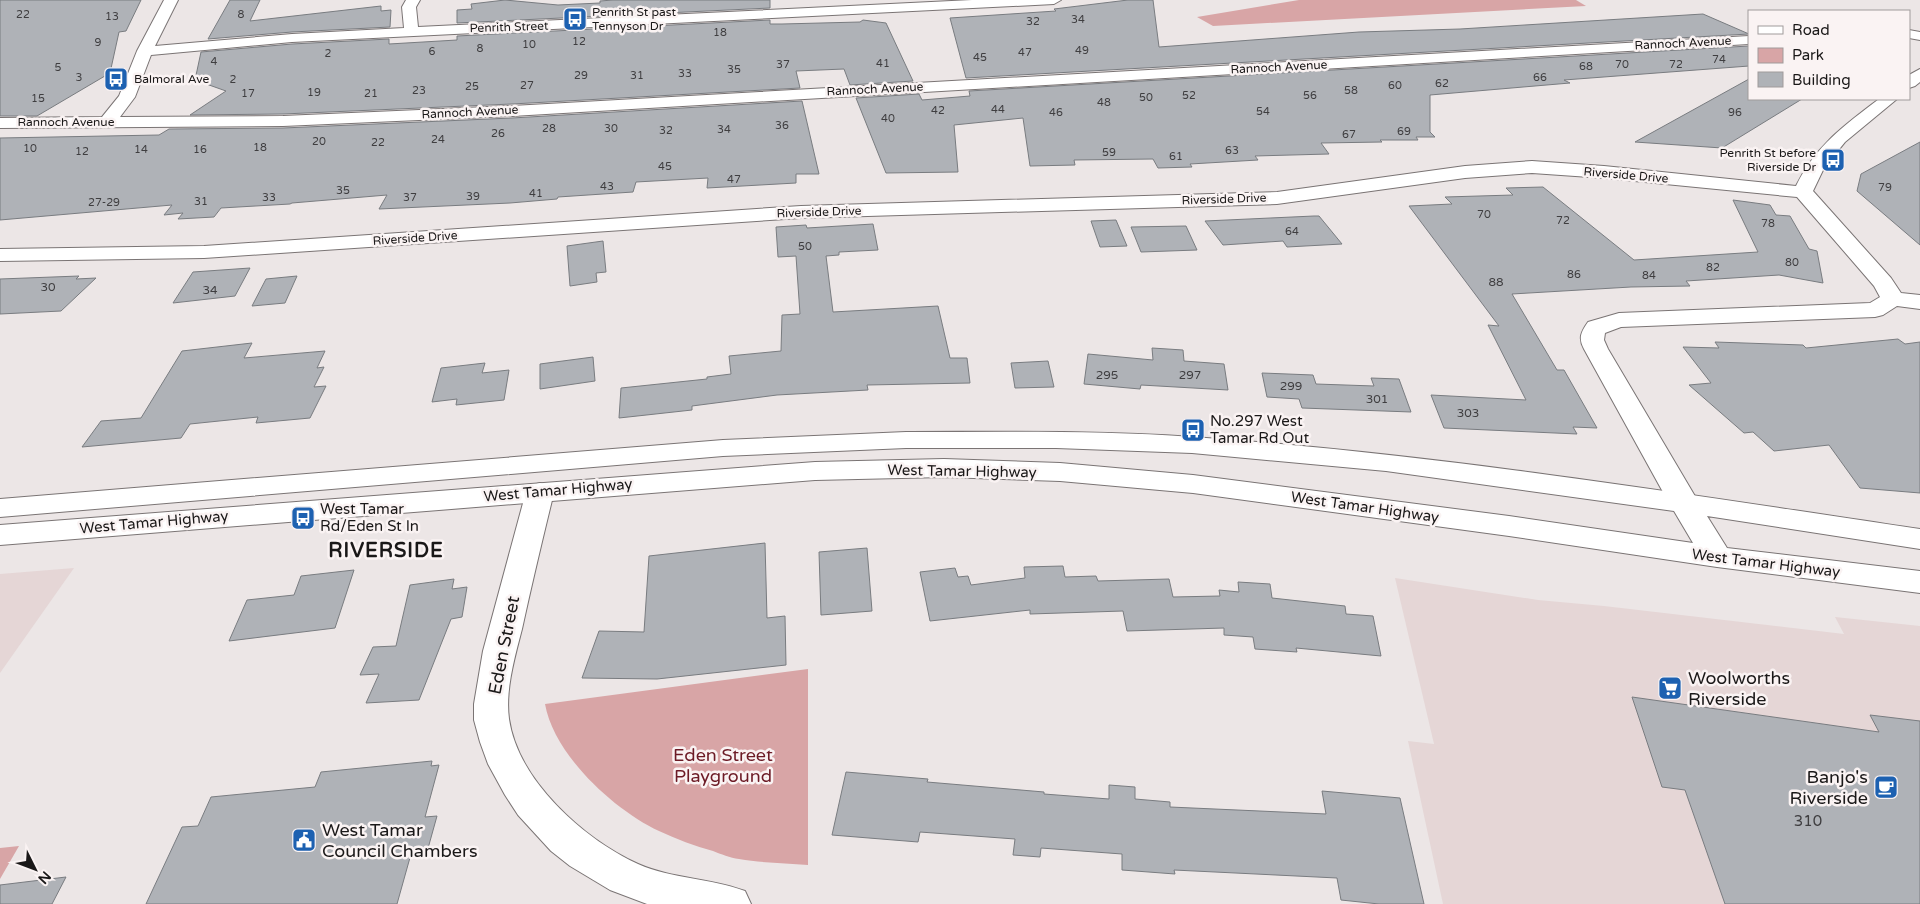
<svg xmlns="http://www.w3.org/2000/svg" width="1920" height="904" font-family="'Varela Round',sans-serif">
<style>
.built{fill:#e5d6d6}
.green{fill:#d8a5a6}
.building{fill:#afb2b7;stroke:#797c80}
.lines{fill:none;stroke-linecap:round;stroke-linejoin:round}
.minor-casing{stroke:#7a7474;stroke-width:2}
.trunk-casing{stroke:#7a7474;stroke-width:2}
.minor{fill:#fff;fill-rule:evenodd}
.trunk{fill:#fff;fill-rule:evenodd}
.labels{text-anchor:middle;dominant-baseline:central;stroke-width:5;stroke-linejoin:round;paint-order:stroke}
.far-number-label{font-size:11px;fill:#3f3e40}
.far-poi-label{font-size:12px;fill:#1a1818;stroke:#faf3f3;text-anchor:start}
.far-street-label{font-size:12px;fill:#1a1818;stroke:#faf3f3}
.number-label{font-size:12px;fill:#3f3e40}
.poi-label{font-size:15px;fill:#1a1818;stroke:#faf3f3;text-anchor:start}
.street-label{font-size:15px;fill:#1a1818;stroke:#faf3f3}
.near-number-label{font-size:15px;fill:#3f3e40}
.near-street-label{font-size:18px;fill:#1a1818;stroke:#faf3f3}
.near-poi-label{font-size:18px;fill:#1a1818;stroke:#faf3f3;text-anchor:start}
.near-park-label{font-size:18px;fill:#6c1a25;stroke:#faf3f3}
.district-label{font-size:20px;font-weight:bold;letter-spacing:1px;fill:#1a1818;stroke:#faf3f3}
</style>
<rect width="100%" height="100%" fill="#ece6e6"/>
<!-- built -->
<g class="built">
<path d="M74 568 0 673V574Z"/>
<path d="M1395 578 1538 600 1604 606 1844 634 1835 617 1920 626V904H1443L1408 741 1434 744Z"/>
</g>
<!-- green -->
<g class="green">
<path d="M1299 0H1576L1586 6 1213 26 1197 17Z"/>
<path d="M808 669V865C785 863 761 863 739 859 730 858 721 854 713 851 695 846 676 839 659 831 614 810 554 755 545 704Z"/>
<path d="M19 846 0 879V848Z"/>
</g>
<!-- building -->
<g class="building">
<path d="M0 0H141L126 31 119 32 110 73 37 116H0Z"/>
<path d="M230 0H260L250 21 381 6V11L391 10 390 27 292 32 208 39Z"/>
<path d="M505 0 558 5 600 3V1L613 0H770V8L457 23V10L472 9 471 4Z"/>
<path d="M1128 0H1153L1159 47 1359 32 1460 29 1703 14 1749 34 966 78 950 18 1056 11 1054 9Z"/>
<path d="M770 20V24H782L860 22 863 20 886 23 913 81 850 85 844 69 796 71 800 88 512 104 283 114 190 115 226 91 195 80 201 52 292 44 389 39V44L457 40V36Z"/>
<path d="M1749 46V66L1564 80 1570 83 1430 95V132L1435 137H1416L1418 140H1380L1382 142 1321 143 1329 154 1255 156 1258 160 1190 164 1192 167 1158 168 1153 159 1074 160 1075 165 1030 166 1023 118 954 125 958 172 886 173 856 98 919 94 922 100 970 96 969 91Z"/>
<path d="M1749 79V99H1802L1722 148 1635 142Z"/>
<path d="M802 101 819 174H796V183L707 188 708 178 636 182 633 192 558 197 557 199 510 203 379 209 387 195 292 203 290 204 221 208 214 217 178 219 183 213 164 215 172 205 0 220V138L159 135 169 129 283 128 512 118Z"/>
<path d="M1920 142V245L1857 191 1861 174Z"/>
<path d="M1543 187 1634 260 1758 252 1733 200 1770 205 1776 215 1790 216 1809 249 1817 251 1823 283 1779 275 1686 281 1690 286 1631 287 1512 294 1557 370H1564L1597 428 1573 427 1577 434 1444 428 1431 395 1526 400 1488 325 1499 326 1409 206 1452 204 1445 197 1513 195 1506 188Z"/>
<path d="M1314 216H1319L1342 244 1287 247 1283 241 1223 245 1205 221Z"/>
<path d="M1116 220 1127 246 1100 247 1091 221Z"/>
<path d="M873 224 878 250 839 252V255L826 256 833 312 938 306 950 358H967L970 383 867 385 868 390 777 395 692 406V410L619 418 621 388 707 379V377L731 374 729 356 781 351 782 315 800 314 796 256 778 257 776 227 806 225 807 228Z"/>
<path d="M1186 226 1197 250 1141 252 1131 227Z"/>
<path d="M603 241 606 272 596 273 597 282 570 286 567 246Z"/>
<path d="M250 268 235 296 173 303 193 272Z"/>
<path d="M79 276 76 279 96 278 61 311 0 314V279Z"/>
<path d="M297 276 285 303 252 306 266 279Z"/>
<path d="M1898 339 1905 344 1920 342V493L1860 488 1829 445 1774 451 1753 432 1744 433 1689 385 1711 383 1683 347 1719 348 1715 342 1803 345 1806 348Z"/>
<path d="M252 343 244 358 325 351 317 368 324 367 314 387 326 386 310 418 256 423 258 417 190 424 181 438 82 447 101 421 141 418 182 351Z"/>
<path d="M1152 348 1183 350 1184 361 1224 364 1228 390 1141 385 1140 389 1084 384 1088 354 1153 360Z"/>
<path d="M593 357 595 381 540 389V364Z"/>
<path d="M1048 361 1054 387 1015 388 1011 363Z"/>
<path d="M485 363 482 373 509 370 504 400 456 405 457 399 432 402 441 368Z"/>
<path d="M1262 373 1313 375 1316 384 1374 386 1371 378 1399 379 1411 412 1302 408 1299 399 1267 397Z"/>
<path d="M765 543 767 618 785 616 786 665 657 679 582 678 599 631 644 632 649 556Z"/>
<path d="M867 548 872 611 821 615 819 552Z"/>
<path d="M1063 566 1065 577 1096 576 1098 581 1169 579 1173 597 1220 596 1219 590 1239 592 1238 582 1270 584 1272 598 1345 606 1346 614 1373 616 1381 656 1296 648 1297 652 1255 649 1253 637 1224 635V628L1127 631 1123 611 1030 614V610L930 621 920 572 955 568 958 577 968 576 971 585 1025 578 1024 567Z"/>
<path d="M354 570 335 628 229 641 247 600 294 595 301 576Z"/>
<path d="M454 579 452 589 467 587 462 617 451 619 419 700 366 703 379 674 360 675 373 647 396 646 410 585Z"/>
<path d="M1632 697 1879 732 1870 715 1920 721V904H1725L1685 790 1662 787Z"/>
<path d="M432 761 431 766 439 765 425 817 437 816 427 852 411 854 397 904H146L182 827 198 826 211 797 315 787 321 772Z"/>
<path d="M846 772 928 779 927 782 1044 792V794L1109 799V785L1135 787V799L1170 802V807L1326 814 1322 791 1400 798 1424 904H1379L1341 900 1337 878 1174 870 1175 874 1122 870V854L1041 848 1040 857 1013 855 1015 839 920 832 918 842 832 835Z"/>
<path d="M66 877 52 904H0V885Z"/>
</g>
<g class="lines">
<!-- minor casing -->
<g class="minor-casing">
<g id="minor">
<path d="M164 0H178L155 46 292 34 404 28 402 7 406 0H420L416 7 418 27 972 0H1061L1054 4 292 42 151 55 135 97 120 117 283 116 512 106 1749 36V44L512 116 283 126 0 128V118L102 117 119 96 137 51Z"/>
<path d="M1909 30 1920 32V40L1909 38Z"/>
<path d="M1920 69V82L1915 86 1909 88V75Z"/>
<path d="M1879 99H1897L1845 142 1824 168 1813 191 1891 278 1901 293 1920 295V309L1897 306 1883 315 1875 317 1621 327 1605 333 1604 340 1608 349 1699 503 1694 510 1684 512 1674 510 1669 503 1584 349C1578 338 1581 332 1588 322L1619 313 1870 303 1880 297 1874 286 1797 197 1604 178 1532 173 1465 178 1277 204 801 218 204 258 0 261V249L204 246 801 206 1277 192 1465 166 1532 161 1604 166 1796 186C1816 145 1845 125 1879 99Z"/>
<path d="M540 483 550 486 554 492C543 537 532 583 522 629 515 656 505 690 509 719 518 781 584 839 638 864 672 879 711 878 745 891L751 904H647L610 890 570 866 551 851 518 815 505 795 488 764 480 742 474 720V704L483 651 526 492 530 486Z"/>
</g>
</g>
<!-- trunk casing -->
<g class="trunk-casing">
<path id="trunk" d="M906 432C1002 432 1098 430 1193 437 1437 454 1679 493 1920 529V549L1707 516 1727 548 1920 571V593L1717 567 1509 536 1193 493 1060 481 944 477 815 480 0 545V525L815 462 944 459 1060 463 1193 475 1509 516 1693 543 1674 511 1386 471 1192 453 1056 448H906L723 456 0 517V499L723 440Z"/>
</g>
<!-- minor -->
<use href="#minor" class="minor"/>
<!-- trunk -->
<use href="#trunk" class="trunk"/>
</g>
<!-- icons -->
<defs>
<g id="bus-square" transform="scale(1.25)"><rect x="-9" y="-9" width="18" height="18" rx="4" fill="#1d61b1" stroke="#faf3f3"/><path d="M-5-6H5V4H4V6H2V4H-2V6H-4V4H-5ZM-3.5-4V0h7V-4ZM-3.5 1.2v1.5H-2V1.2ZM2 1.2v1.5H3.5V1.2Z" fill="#fff"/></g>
<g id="supermarket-square" transform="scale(1.25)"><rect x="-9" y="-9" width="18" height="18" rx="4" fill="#1d61b1" stroke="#faf3f3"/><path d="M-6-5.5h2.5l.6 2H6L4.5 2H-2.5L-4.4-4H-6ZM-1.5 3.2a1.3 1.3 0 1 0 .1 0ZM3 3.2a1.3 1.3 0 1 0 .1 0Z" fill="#fff"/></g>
<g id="cafe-square" transform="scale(1.25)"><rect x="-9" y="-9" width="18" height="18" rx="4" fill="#1d61b1" stroke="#faf3f3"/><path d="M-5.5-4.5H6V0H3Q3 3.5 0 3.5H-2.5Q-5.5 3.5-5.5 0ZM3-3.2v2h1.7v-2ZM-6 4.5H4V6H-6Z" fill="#fff"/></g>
<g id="civic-square" transform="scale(1.25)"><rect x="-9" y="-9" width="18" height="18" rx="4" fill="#1d61b1" stroke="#faf3f3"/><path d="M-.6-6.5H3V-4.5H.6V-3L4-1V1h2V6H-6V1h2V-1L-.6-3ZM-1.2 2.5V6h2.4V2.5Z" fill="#fff"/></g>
</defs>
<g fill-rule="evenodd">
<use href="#bus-square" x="575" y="19"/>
<use href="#bus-square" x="116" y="79"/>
<use href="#bus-square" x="1833" y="160"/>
<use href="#bus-square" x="1193" y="430"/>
<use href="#bus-square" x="303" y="518"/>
<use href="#supermarket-square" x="1670" y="688"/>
<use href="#cafe-square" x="1886" y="787"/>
<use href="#civic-square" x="304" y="840"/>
</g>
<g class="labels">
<!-- far-number labels -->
<g class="far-number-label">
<text x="23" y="14">22</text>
<text x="241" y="14">8</text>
<text x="112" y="16">13</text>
<text x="1078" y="19">34</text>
<text x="1033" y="21">32</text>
<text x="720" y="32">18</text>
<text x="579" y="41">12</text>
<text x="98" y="42">9</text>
<text x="529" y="44">10</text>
<text x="480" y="48">8</text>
<text x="1082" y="50">49</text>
<text x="432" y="51">6</text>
<text x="1025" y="52">47</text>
<text x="328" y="53">2</text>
<text x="980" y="57">45</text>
<text x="1719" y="59">74</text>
<text x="214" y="61">4</text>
<text x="883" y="63">41</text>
<text x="783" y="64">37</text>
<text x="1622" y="64">70</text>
<text x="1676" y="64">72</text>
<text x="1586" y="66">68</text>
<text x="58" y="67">5</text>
<text x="734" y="69">35</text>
<text x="685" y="73">33</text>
<text x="581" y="75">29</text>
<text x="637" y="75">31</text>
<text x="79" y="77">3</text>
<text x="1540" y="77">66</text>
<text x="233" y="79">2</text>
<text x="1442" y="83">62</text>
<text x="527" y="85">27</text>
<text x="1395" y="85">60</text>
<text x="472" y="86">25</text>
<text x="419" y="90">23</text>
<text x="1351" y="90">58</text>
<text x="314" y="92">19</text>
<text x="248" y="93">17</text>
<text x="371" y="93">21</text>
<text x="1189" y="95">52</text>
<text x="1310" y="95">56</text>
<text x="1146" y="97">50</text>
<text x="38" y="98">15</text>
<text x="1104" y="102">48</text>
<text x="998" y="109">44</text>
<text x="938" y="110">42</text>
<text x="1263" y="111">54</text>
<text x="1056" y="112">46</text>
<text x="1735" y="112">96</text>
<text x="888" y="118">40</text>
<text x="782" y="125">36</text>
<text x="549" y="128">28</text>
<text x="611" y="128">30</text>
<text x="724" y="129">34</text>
<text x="666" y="130">32</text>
<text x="1404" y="131">69</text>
<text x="498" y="133">26</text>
<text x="1349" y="134">67</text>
<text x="438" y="139">24</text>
<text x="319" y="141">20</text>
<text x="378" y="142">22</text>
<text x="260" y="147">18</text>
<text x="30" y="148">10</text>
<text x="141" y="149">14</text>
<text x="200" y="149">16</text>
<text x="1232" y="150">63</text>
<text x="82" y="151">12</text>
<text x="1109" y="152">59</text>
<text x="1176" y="156">61</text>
<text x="665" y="166">45</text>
<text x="734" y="179">47</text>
<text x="607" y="186">43</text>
<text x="1885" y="187">79</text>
<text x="343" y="190">35</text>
<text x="536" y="193">41</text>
<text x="473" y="196">39</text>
<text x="269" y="197">33</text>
<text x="410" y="197">37</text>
<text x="201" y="201">31</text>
<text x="104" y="202">27-29</text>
<text x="1484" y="214">70</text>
<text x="1563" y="220">72</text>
<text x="1768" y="223">78</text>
<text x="1292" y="231">64</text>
<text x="805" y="246">50</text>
<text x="1792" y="262">80</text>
<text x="1713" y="267">82</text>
<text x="1574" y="274">86</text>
<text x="1649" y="275">84</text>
</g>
<!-- far-poi labels -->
<g class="far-poi-label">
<text x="592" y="12">Penrith St past<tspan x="592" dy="14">Tennyson Dr</tspan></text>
<text x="134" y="79">Balmoral Ave</text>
<text x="1816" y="153" text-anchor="end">Penrith St before<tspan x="1816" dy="14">Riverside Dr</tspan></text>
</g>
<!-- far-street labels -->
<g class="far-street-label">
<text transform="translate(509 27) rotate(-2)">Penrith Street</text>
<text transform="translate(1683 43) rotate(-3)">Rannoch Avenue</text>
<text transform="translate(1279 67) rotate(-3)">Rannoch Avenue</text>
<text transform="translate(875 89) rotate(-3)">Rannoch Avenue</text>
<text transform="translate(470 112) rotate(-3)">Rannoch Avenue</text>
<text x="66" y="122">Rannoch Avenue</text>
<text transform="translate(1626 175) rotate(5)">Riverside Drive</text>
<text transform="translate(1224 199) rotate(-2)">Riverside Drive</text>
<text transform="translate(819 212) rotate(-2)">Riverside Drive</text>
<text transform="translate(415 238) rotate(-4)">Riverside Drive</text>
</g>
<!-- number labels -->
<g class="number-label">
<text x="1496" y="282">88</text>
<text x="48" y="287">30</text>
<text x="210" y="290">34</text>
<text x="1107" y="375">295</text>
<text x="1190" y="375">297</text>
<text x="1291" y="386">299</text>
<text x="1377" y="399">301</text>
<text x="1468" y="413">303</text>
</g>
<!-- poi labels -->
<g class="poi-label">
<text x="1210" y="421">No.297 West<tspan x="1210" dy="17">Tamar Rd Out</tspan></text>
<text x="320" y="509">West Tamar<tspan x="320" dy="17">Rd/Eden St In</tspan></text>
</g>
<!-- street labels -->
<g class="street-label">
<text transform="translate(962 471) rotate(1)">West Tamar Highway</text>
<text transform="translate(558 490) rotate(-5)">West Tamar Highway</text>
<text transform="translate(1365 507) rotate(8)">West Tamar Highway</text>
<text transform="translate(154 522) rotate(-5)">West Tamar Highway</text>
<text transform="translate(1766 563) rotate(7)">West Tamar Highway</text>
</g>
<!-- near-number labels -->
<g class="near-number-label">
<text x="1808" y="821">310</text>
</g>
<!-- near-street labels -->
<g class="near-street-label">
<text transform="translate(504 645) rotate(-79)">Eden Street</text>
</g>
<!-- near-poi labels -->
<g class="near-poi-label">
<text x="1688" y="678">Woolworths<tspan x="1688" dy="21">Riverside</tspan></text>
<text x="1868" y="777" text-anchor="end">Banjo's<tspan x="1868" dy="21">Riverside</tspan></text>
<text x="322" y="830">West Tamar<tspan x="322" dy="21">Council Chambers</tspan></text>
</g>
<!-- near-park labels -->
<g class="near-park-label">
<text x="723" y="755">Eden Street<tspan x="723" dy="21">Playground</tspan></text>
</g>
<!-- district labels -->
<g class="district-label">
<text x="386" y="551">RIVERSIDE</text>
</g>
</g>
<!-- legend -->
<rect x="1748" y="10" width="162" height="90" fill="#faf3f3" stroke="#a09b9b"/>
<rect x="1758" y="26" width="25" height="8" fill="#ffffff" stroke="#a09b9b"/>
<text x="1792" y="35" font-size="15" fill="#1a1818">Road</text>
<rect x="1758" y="48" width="25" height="15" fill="#d8a5a6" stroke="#a09b9b"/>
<text x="1792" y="60" font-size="15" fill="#1a1818">Park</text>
<rect x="1758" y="72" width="25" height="15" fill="#afb2b7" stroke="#a09b9b"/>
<text x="1792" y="85" font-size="15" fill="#1a1818">Building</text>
<!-- north arrow -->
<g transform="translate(35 869) rotate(132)" stroke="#faf3f3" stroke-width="4" paint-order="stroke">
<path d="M0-4L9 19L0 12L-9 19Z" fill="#1a1818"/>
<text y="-8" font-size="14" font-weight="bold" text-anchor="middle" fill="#1a1818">N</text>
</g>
</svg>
